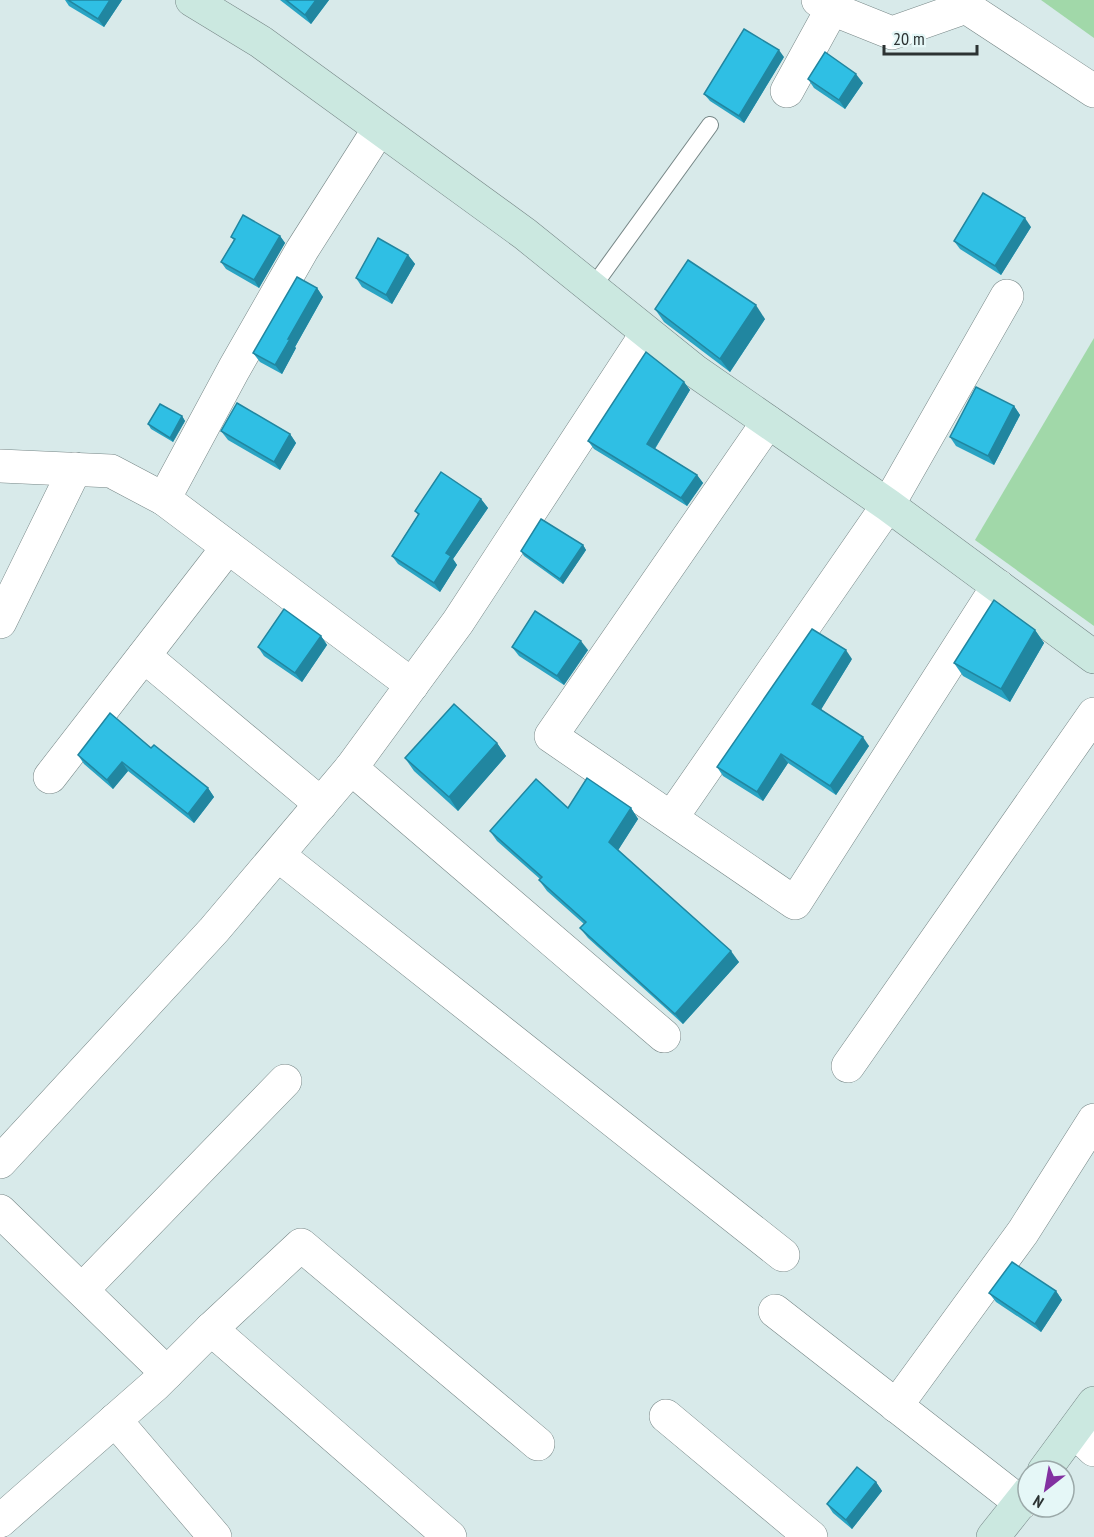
<svg xmlns="http://www.w3.org/2000/svg" width="1094" height="1537" font-family="'PT Sans Narrow',sans-serif">
<style>
.green{fill:#a1d8a9}
.lines{fill:none;stroke-linecap:round;stroke-linejoin:round}
.lane-casing{stroke:#778787;stroke-width:18}
.street-casing{stroke:#778787;stroke-width:34}
.secondary-casing{stroke:#778787;stroke-width:34}
.lane{stroke:#fff;stroke-width:16}
.street{stroke:#fff;stroke-width:33}
.secondary{stroke:#cbe8e0;stroke-width:33}
.wall{fill:#28a4c4}
.shaded-wall{fill:#2186a0}
.building{fill:#2fbfe4;stroke:#2186a0;stroke-width:1.5}
</style>
<rect width="100%" height="100%" fill="#d8eaea"/>
<!-- green -->
<g class="green">
<path d="M1041 0H1094V38Z"/>
<path d="M1094 338V626L975 540Z"/>
</g>
<g class="lines">
<!-- lane casing -->
<g class="lane-casing">
<path id="lane" d="M592 288 710 125"/>
</g>
<!-- street casing -->
<g class="street-casing">
<g id="street">
<path d="M818 0 832 9 892 33 966 7 1094 91"/>
<path d="M787 91 832 9"/>
<path d="M768 422 551 736 795 903 998 586"/>
<path d="M0 466 111 471 164 499 412 685"/>
<path d="M164 499 234 369 302 250 379 129"/>
<path d="M0 622 75 469"/>
<path d="M144 656 321 804"/>
<path d="M351 768 664 1036"/>
<path d="M50 777 228 547"/>
<path d="M672 817 888 505 1007 296"/>
<path d="M278 855 783 1255"/>
<path d="M848 1066 1094 714"/>
<path d="M0 1162 214 930 351 768 458 622 647 333"/>
<path d="M0 1211 167 1373"/>
<path d="M82 1290 285 1081"/>
<path d="M775 1311 1021 1503"/>
<path d="M211 1329 301 1245 538 1444"/>
<path d="M896 1406 1023 1232 1094 1120"/>
<path d="M666 1416 811 1537"/>
<path d="M115 1420 215 1537"/>
<path d="M1074 1431 1094 1450"/>
<path d="M0 1521 155 1385 211 1329 450 1537"/>
</g>
</g>
<!-- secondary casing -->
<g class="secondary-casing">
<g id="secondary">
<path d="M192 0 261 42 525 234 695 371 888 505 1094 657"/>
<path d="M1044 1471 1094 1403"/>
<path d="M993 1537 1028 1493"/>
</g>
</g>
<!-- lane -->
<use href="#lane" class="lane"/>
<!-- street -->
<use href="#street" class="street"/>
<!-- secondary -->
<use href="#secondary" class="secondary"/>
</g>
<!-- wall -->
<g class="wall">
<path d="M65 0H122L104 27 69 6Z"/>
<path d="M280 0H329L311 24Z"/>
<path d="M784 57 744 123 710 101 704 94Z"/>
<path d="M808 79 863 83 845 109 814 88Z"/>
<path d="M1031 227 1001 275 960 249 954 241Z"/>
<path d="M280 236 285 243 259 288 226 269 221 262 234 240 231 237Z"/>
<path d="M408 255 415 264 392 304 362 287 356 278Z"/>
<path d="M317 288 323 297 295 347 296 348 282 374 260 362 253 353Z"/>
<path d="M655 309 765 319 730 372 664 322Z"/>
<path d="M684 382 690 390 655 449 697 475 703 483 687 506 594 449 588 441Z"/>
<path d="M1014 406 1020 415 994 465 956 446 950 437Z"/>
<path d="M182 416 185 421 173 442 151 429 148 424Z"/>
<path d="M221 431 290 434 296 443 280 470 228 440Z"/>
<path d="M481 499 488 508 453 559 457 565 440 592 398 564 392 556 418 515 415 511Z"/>
<path d="M583 545 586 550 563 584 524 556 521 551Z"/>
<path d="M1035 630 1044 643 1010 702 963 676 954 663Z"/>
<path d="M321 636 327 645 302 682 264 656 258 647Z"/>
<path d="M512 647 588 650 564 685 519 656Z"/>
<path d="M852 659 821 709 869 746 836 795 788 763 763 801 723 776 717 767Z"/>
<path d="M497 743 506 756 458 811 414 771 405 758Z"/>
<path d="M151 748 208 788 214 797 194 823 128 771 113 789 84 764 78 755Z"/>
<path d="M568 808H631L638 819 618 850 739 962 683 1024 588 938 580 928 584 924 547 891 539 880 540 879 497 841 490 831Z"/>
<path d="M1056 1291 1062 1300 1041 1332 996 1302 989 1293Z"/>
<path d="M876 1482 882 1491 852 1529 833 1513 827 1504Z"/>
</g>
<!-- shaded-wall -->
<g class="shaded-wall">
<path d="M110 0H122L104 27 98 19Z"/>
<path d="M316 0H329L311 24 305 15Z"/>
<path d="M779 50 784 57 744 123 739 116Z"/>
<path d="M856 74 863 83 845 109 839 100Z"/>
<path d="M1025 218 1031 227 1001 275 995 266Z"/>
<path d="M280 236 285 243 259 288 254 280Z"/>
<path d="M408 255 415 264 392 304 386 295Z"/>
<path d="M317 288 323 297 295 347 296 348 282 374 275 365 288 339Z"/>
<path d="M756 305 765 319 730 372 720 359Z"/>
<path d="M684 382 690 390 652 453 647 444Z"/>
<path d="M1014 406 1020 415 994 465 988 456Z"/>
<path d="M182 416 185 421 173 442 170 438Z"/>
<path d="M290 434 296 443 280 470 274 462Z"/>
<path d="M697 475 703 483 687 506 681 498Z"/>
<path d="M481 499 488 508 453 559 457 565 440 592 434 583 446 553Z"/>
<path d="M583 545 586 550 563 584 560 579Z"/>
<path d="M1035 630 1044 643 1010 702 1001 689Z"/>
<path d="M321 636 327 645 302 682 295 673Z"/>
<path d="M581 641 588 650 564 685 557 676Z"/>
<path d="M846 650 852 659 819 713 812 704Z"/>
<path d="M863 737 869 746 836 795 830 786Z"/>
<path d="M497 743 506 756 458 811 449 797Z"/>
<path d="M781 754 788 763 763 801 757 792Z"/>
<path d="M122 762 128 771 113 789 107 780Z"/>
<path d="M208 788 214 797 194 823 188 814Z"/>
<path d="M631 808 638 819 617 852 609 842Z"/>
<path d="M731 951 739 962 683 1024 675 1014Z"/>
<path d="M1056 1291 1062 1300 1041 1332 1035 1324Z"/>
<path d="M876 1482 882 1491 852 1529 846 1520Z"/>
</g>
<!-- building -->
<g class="building">
<path d="M68 0H110L98 19Z"/>
<path d="M286 0H316L305 15Z"/>
<path d="M744 29 779 50 739 116 704 94Z"/>
<path d="M825 52 856 74 839 100 808 79Z"/>
<path d="M983 193 1025 218 995 266 954 241Z"/>
<path d="M243 215 280 236 254 280 221 262 235 239 231 237Z"/>
<path d="M378 238 408 255 386 295 356 278Z"/>
<path d="M688 260 756 305 720 359 655 309Z"/>
<path d="M297 277 317 288 288 339H290L275 365 253 353Z"/>
<path d="M646 352 684 382 647 444 697 475 681 498 588 441Z"/>
<path d="M976 387 1014 406 988 456 950 437Z"/>
<path d="M237 403 290 434 274 462 221 431Z"/>
<path d="M160 404 182 416 170 438 148 424Z"/>
<path d="M441 472 481 499 446 553 451 556 434 583 392 556 419 514 415 511Z"/>
<path d="M541 519 583 545 560 579 521 551Z"/>
<path d="M994 600 1035 630 1001 689 954 663Z"/>
<path d="M284 609 321 636 295 673 258 647Z"/>
<path d="M535 611 581 641 557 676 512 647Z"/>
<path d="M812 629 846 650 812 704 863 737 830 786 781 754 757 792 717 767Z"/>
<path d="M454 704 497 743 449 797 405 758Z"/>
<path d="M110 713 151 748 154 745 208 788 188 814 122 762 107 780 78 755Z"/>
<path d="M587 778 631 808 609 842 731 951 675 1014 580 928 586 922 539 880 542 877 490 831 536 779 568 808Z"/>
<path d="M1012 1262 1056 1291 1035 1324 989 1293Z"/>
<path d="M857 1467 876 1482 846 1520 827 1504Z"/>
</g>
<!-- north arrow -->
<g transform="translate(1046 1489) rotate(211)"><circle r="28" fill="#e5f7f7" stroke="#9ba9a9" stroke-width="1.5"/>
<path d="M0-4.5L10 22L0 15L-10 22Z" fill="#8231a1"/>
<text y="-9" font-size="16" font-weight="bold" text-anchor="middle" fill="#2c3333">N</text>
</g>
<!-- scale -->
<path d="M884 45v9h93v-9" fill="none" stroke="#2c3333" stroke-width="3"/>
<text x="893" y="45" font-size="18" fill="#2c3333" stroke="#e5f7f7" stroke-width="4.5" paint-order="stroke">20 m</text>
</svg>
